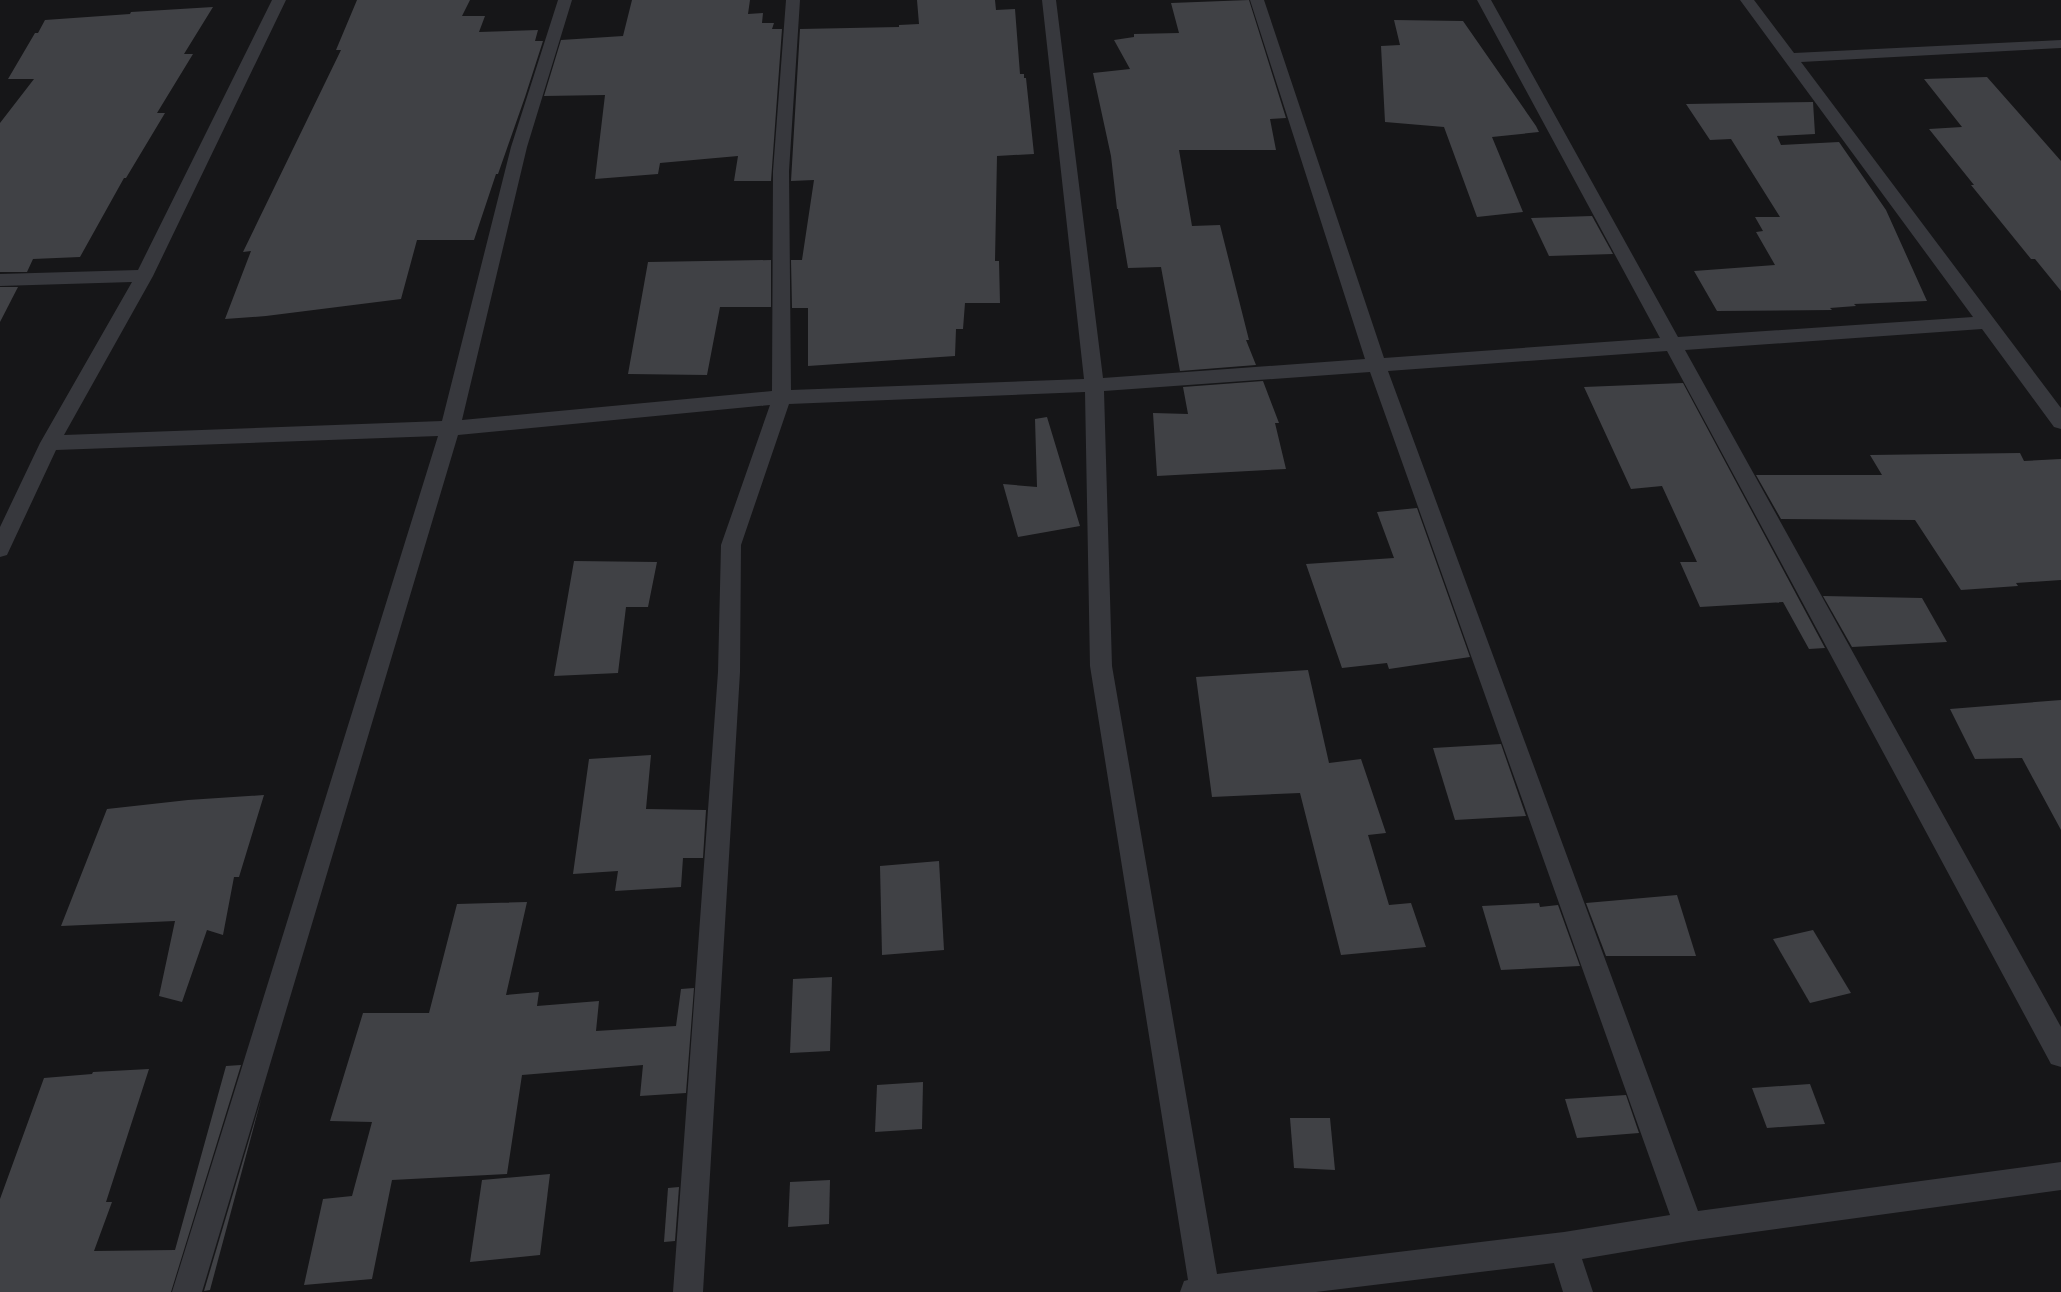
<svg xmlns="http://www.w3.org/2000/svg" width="2061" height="1292" font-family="'Fira Sans Condensed',sans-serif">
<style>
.building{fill:#404145}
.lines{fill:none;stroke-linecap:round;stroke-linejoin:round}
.minor{fill:#37383d;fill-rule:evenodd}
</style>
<rect width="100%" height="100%" fill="#161618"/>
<!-- building -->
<g class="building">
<path d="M357 0H470L462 16H485L479 32 538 30 535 41H543L525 97 498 174H496L474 240H417L401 299 266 316 225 319 251 251 243 252 341 50H336Z"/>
<path d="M632 0H750L748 14 763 13 762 23H774L772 29H782L771 181H734L738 156 660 163 658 174 595 179 605 95 544 96 561 40 623 36Z"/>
<path d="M917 0H995L996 10 1015 9 1020 74H1024V78H1026L1034 154 997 156 995 261H999L1000 303H965L963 329H956L955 356 808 366V308H792L791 260H802L814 180 791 181 800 29 899 27V25L919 24Z"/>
<path d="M1249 0 1286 118 1270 119 1276 150H1179L1192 226 1220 225 1249 340H1246L1256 365 1180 371 1161 267 1128 268 1118 209H1117L1111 156 1093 73 1130 69 1114 40 1134 37V34L1179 33 1171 3Z"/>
<path d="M213 7 184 54H193L157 113H165L126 178H124L80 257 33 259 27 272H0V123L34 79H8L35 33H38L45 20 130 14 131 12Z"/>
<path d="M1394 20 1463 21 1536 126 1539 132 1492 137 1523 212 1477 217 1444 127 1385 122 1381 46 1400 45Z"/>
<path d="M1987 77 2061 161V291L2035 259H2031L1971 185H1974L1929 129 1962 127 1924 79Z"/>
<path d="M1813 102 1815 134 1777 136 1781 145 1839 142 1886 210 1927 301 1854 304 1856 306 1830 308 1832 310 1717 311 1694 271 1775 265 1756 232 1763 231 1755 217H1780L1731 139 1710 140 1686 104Z"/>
<path d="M1592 216 1613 254 1549 256 1531 218Z"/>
<path d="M771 260V307H720L707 375 628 374 648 262Z"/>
<path d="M0 287H18L0 322Z"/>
<path d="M1263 381 1279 423H1275L1286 469 1157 476 1153 413 1188 414 1183 387Z"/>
<path d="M1683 383 1825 648 1809 649 1783 602 1700 607 1680 562H1697L1662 486 1631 489 1584 387Z"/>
<path d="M1047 417 1080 526 1018 537 1003 484 1037 487 1035 419Z"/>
<path d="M2020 453 2024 461 2061 459V580L2016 583 2018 586 1961 590 1915 520 1781 519 1756 475H1882L1870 455Z"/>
<path d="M1417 508 1470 657 1389 669 1387 663 1342 668 1306 564 1394 558 1377 512Z"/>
<path d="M574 561 657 562 648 607H626L618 673 554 676Z"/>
<path d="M1823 596 1922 598 1947 642 1852 647Z"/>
<path d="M1308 670 1329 763 1361 759 1386 833 1368 835 1389 905 1411 903 1426 947 1341 955 1300 793 1212 797 1196 677Z"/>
<path d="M2061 700V830L2022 758 1975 759 1950 709Z"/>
<path d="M1501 744 1526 816 1455 820 1433 748Z"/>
<path d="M651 755 646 809 706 810 703 858H683L681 887 615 891 618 871 573 874 589 759Z"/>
<path d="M264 795 239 877H234L223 935 207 930 182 1002 159 996 175 921 61 926 107 809 188 800Z"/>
<path d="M939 861 944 950 882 955 880 866Z"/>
<path d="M1677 895 1696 956H1606L1586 903Z"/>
<path d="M527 902 506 995 539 992 537 1006 599 1001 596 1031 676 1026 681 989 694 988 686 1093 640 1096 643 1065 522 1075 507 1174 392 1180 372 1279 304 1285 323 1199 352 1196 372 1122 330 1121 363 1013H429L457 904Z"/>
<path d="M1539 903 1540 907 1558 905 1580 966 1501 970 1482 906Z"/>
<path d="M1813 930 1851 993 1810 1003 1773 939Z"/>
<path d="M832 977 830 1051 790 1053 793 979Z"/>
<path d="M241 1065 171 1292H0V1199L44 1078 92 1074 93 1072 149 1069 106 1202H112L94 1251 175 1250 226 1066Z"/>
<path d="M923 1082 922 1129 875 1132 877 1085Z"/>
<path d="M1810 1084 1825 1124 1767 1128 1752 1088Z"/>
<path d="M1626 1095 1639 1133 1577 1138 1565 1099Z"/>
<path d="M262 1096 210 1290 204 1291Z"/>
<path d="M1290 1118H1330L1335 1170 1294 1168Z"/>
<path d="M550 1174 540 1255 470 1262 482 1180Z"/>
<path d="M830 1180 829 1224 788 1227 790 1182Z"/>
<path d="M679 1187 675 1241 664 1242 668 1188Z"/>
</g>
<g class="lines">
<!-- minor -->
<path class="minor" d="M272 0H286L153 276 64 435 442 421 511 147 558 0H572L527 147 462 420 772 391 773 171 786 0H800L789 171 791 390 1084 379 1042 0H1056L1103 378 1365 359 1250 0H1264L1384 358 1660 338 1477 0H1491L1678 337 1973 317 1740 0H1754L1794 53 2061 40V48L1801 62 2061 408V429L2054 427 1982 329 1685 350 2061 1027V1067L2051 1064 1667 351 1388 371 1698 1211 2061 1162V1190L1689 1241 1582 1259 1593 1292H1563L1554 1263 1316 1292H1180L1184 1281 1188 1280 1090 666 1085 392 789 404 741 545 740 672 703 1292H673L718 672 721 545 770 405 458 435 202 1292H172L438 436 56 450 7 555 0 557V527L40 443 132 282 0 286V274L138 270ZM1370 372 1670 1215 1564 1232 1217 1274 1112 666 1104 391Z"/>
</g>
</svg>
